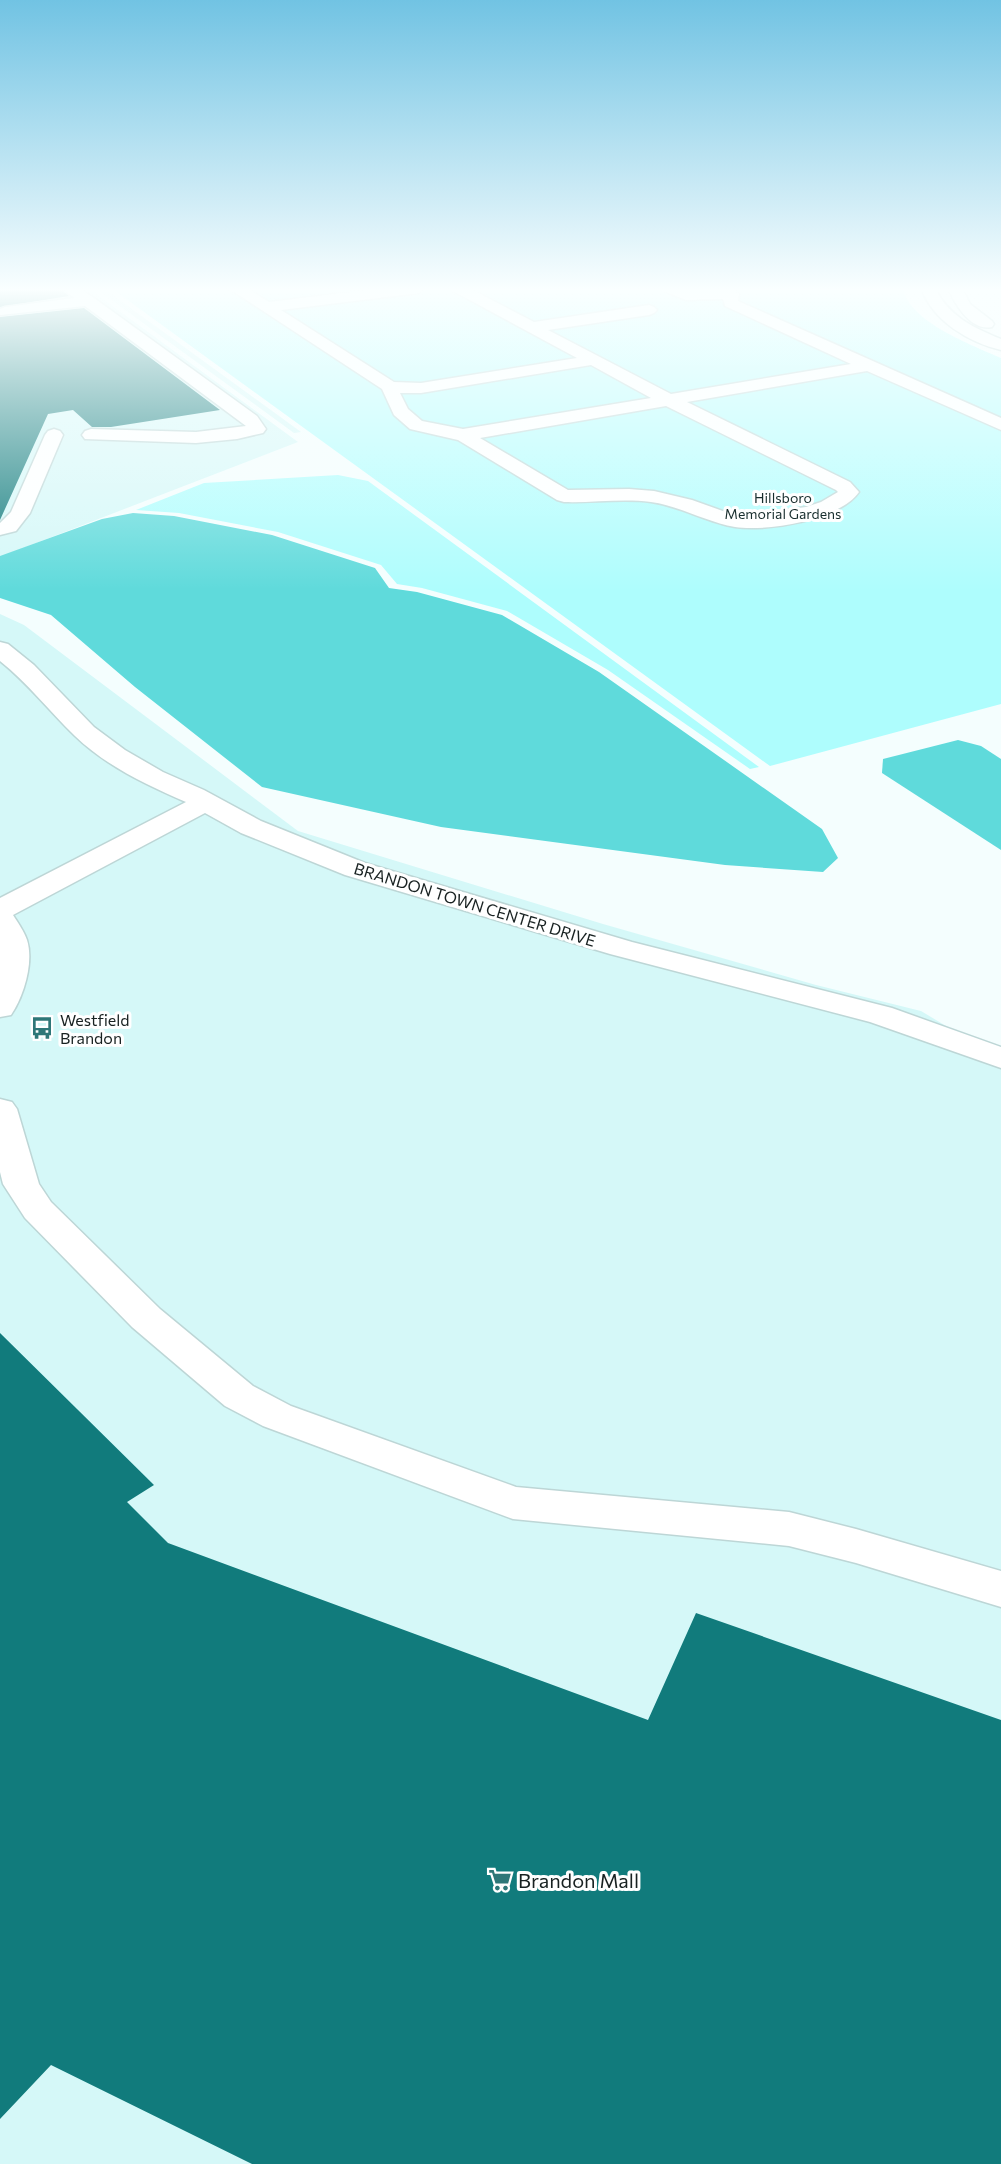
<svg xmlns="http://www.w3.org/2000/svg" width="1001" height="2164" font-family="Commissioner,sans-serif">
<style>
.built{fill:#d5f8f8}
.green{fill:#aefdfd}
.water{fill:#5fdadb}
.building{fill:#117b7c}
.lines{fill:none;stroke-linecap:round;stroke-linejoin:round}
.minor-casing{stroke:#bdd6d6;stroke-width:3}
.minor{fill:#fff;fill-rule:evenodd}
.labels{text-anchor:middle;dominant-baseline:central;stroke-width:6;stroke-linejoin:round;paint-order:stroke}
.far-park-label{font-size:14px;fill:#182e2e;stroke:#fff}
.street-label{font-size:16px;fill:#182121;stroke:#fff}
.poi-label{font-size:16px;fill:#182121;stroke:#fff;text-anchor:start}
.near-poi-label{font-size:20px;fill:#182121;stroke:#fff;text-anchor:start}
</style>
<rect width="100%" height="100%" fill="#f4fefe"/>
<!-- built -->
<g class="built">
<path d="M0 288H88L298 442 0 557Z"/>
<path d="M95 288H103L301 432 294 433Z"/>
<path d="M0 614 24 625 298 831 603 924 816 985 921 1011 1001 1059V2164H0Z"/>
</g>
<!-- green -->
<g class="green">
<path d="M111 288H903C909 322 972 345 1001 358V704L770 766Z"/>
<path d="M338 475 368 481 759 767 750 769 608 670 507 611 422 588 397 584 381 565 278 532 179 513 136 510 204 483Z"/>
</g>
<!-- water -->
<g class="water">
<path d="M133 513 174 516 272 535 375 568 389 588 417 592 502 615 599 672 822 829 838 858 823 872 725 865 441 827 262 787 135 687 51 615 0 598V556L102 519Z"/>
<path d="M958 740 981 746 1001 759V850L882 773 883 759Z"/>
</g>
<!-- building -->
<g class="building">
<path d="M0 288H60L69 296 0 307Z"/>
<path d="M84 308 220 410 111 427H92L73 410 48 414 0 520V317Z"/>
<path d="M0 1333 154 1485 127 1502 168 1543 648 1720 696 1613 1001 1720V2164H252L51 2065 0 2119Z"/>
</g>
<g class="lines">
<!-- minor casing -->
<g class="minor-casing">
<g id="minor">
<path d="M62 288H79L94 298 257 416 266 429 263 433 237 439 196 443 85 439 82 435 85 431 91 429 196 432 246 426 85 306 0 315V309L5 307 74 298Z"/>
<path d="M228 288H246L269 302 384 288H426L419 293 281 310 394 382 421 383 577 358 453 291 451 288H469L534 322 649 305 654 307 657 310 654 313 649 315 548 330 671 394 851 364 725 306 723 299 686 300 664 291 661 288H682L688 290 731 289 739 294 738 301 1001 418V430L867 371 687 402 850 482 859 492C840 520 766 532 735 527 706 522 680 506 651 502 622 498 593 503 564 502L557 500 458 440 410 429 394 415 382 389ZM591 365 651 398 463 429 422 421 408 409 400 393H421ZM666 406 836 490 838 492 821 502 806 507 748 515H734L692 500 654 491 629 489 568 490 480 438Z"/>
<path d="M921 288H935C948 316 974 328 1001 339V350C968 342 933 321 921 288Z"/>
<path d="M948 288H962L970 304 992 321 994 324 992 327C971 332 954 303 948 288Z"/>
<path d="M54 429 60 431 63 435 30 513 16 531 0 535V523L11 512 45 435 48 431Z"/>
<path d="M0 642 8 644 34 665 94 727 125 750 163 772 204 790 261 821 365 863 632 942 892 1008 1001 1047V1068L870 1022 610 954 345 875 241 833 205 813 13 915C18 923 24 931 27 940 34 962 24 996 11 1015L0 1017V898L186 802C147 785 106 766 75 736 49 711 28 683 0 661Z"/>
<path d="M0 1099 12 1102 17 1109 39 1184 51 1202 160 1309 253 1386 291 1406 516 1487 789 1512 856 1529 1001 1571V1607L856 1563 789 1546 513 1519 263 1426 225 1406 132 1327 25 1218 3 1184 0 1172Z"/>
</g>
</g>
<!-- minor -->
<use href="#minor" class="minor"/>
</g>
<!-- sky -->
<linearGradient id="sky" x2="0" y2="1"><stop stop-color="#71c3e3"/><stop offset="0.49" stop-color="#faffff"/><stop offset="1" stop-color="#faffff" stop-opacity="0"/></linearGradient>
<rect width="1001" height="591" fill="url(#sky)"/>
<!-- icons -->
<defs>
<g id="bus-bare" transform="scale(1.8)"><path d="M-5-6H5V4H4V6H2V4H-2V6H-4V4H-5ZM-3.5-4V0h7V-4ZM-3.5 1.2v1.5H-2V1.2ZM2 1.2v1.5H3.5V1.2Z" fill="#2e7778" stroke="#fff" stroke-width="2.5" paint-order="stroke"/></g>
<g id="supermarket-bare" transform="scale(1.8)"><path d="M-6-5.5h2.5l.6 2H6L4.5 2H-2.5L-4.4-4H-6ZM-1.5 3.2a1.3 1.3 0 1 0 .1 0ZM3 3.2a1.3 1.3 0 1 0 .1 0Z" fill="#2e7778" stroke="#fff" stroke-width="2.5" paint-order="stroke"/></g>
</defs>
<g fill-rule="evenodd">
<use href="#bus-bare" x="42" y="1028"/>
<use href="#supermarket-bare" x="500" y="1880"/>
</g>
<g class="labels">
<!-- far-park labels -->
<g class="far-park-label">
<text x="783" y="497">Hillsboro<tspan x="783" dy="16">Memorial Gardens</tspan></text>
</g>
<!-- street labels -->
<g class="street-label">
<text transform="translate(475 904) rotate(17)">BRANDON TOWN CENTER DRIVE</text>
</g>
<!-- poi labels -->
<g class="poi-label">
<text x="60" y="1019">Westfield<tspan x="60" dy="18">Brandon</tspan></text>
</g>
<!-- near-poi labels -->
<g class="near-poi-label">
<text x="518" y="1880">Brandon Mall</text>
</g>
</g>
</svg>
